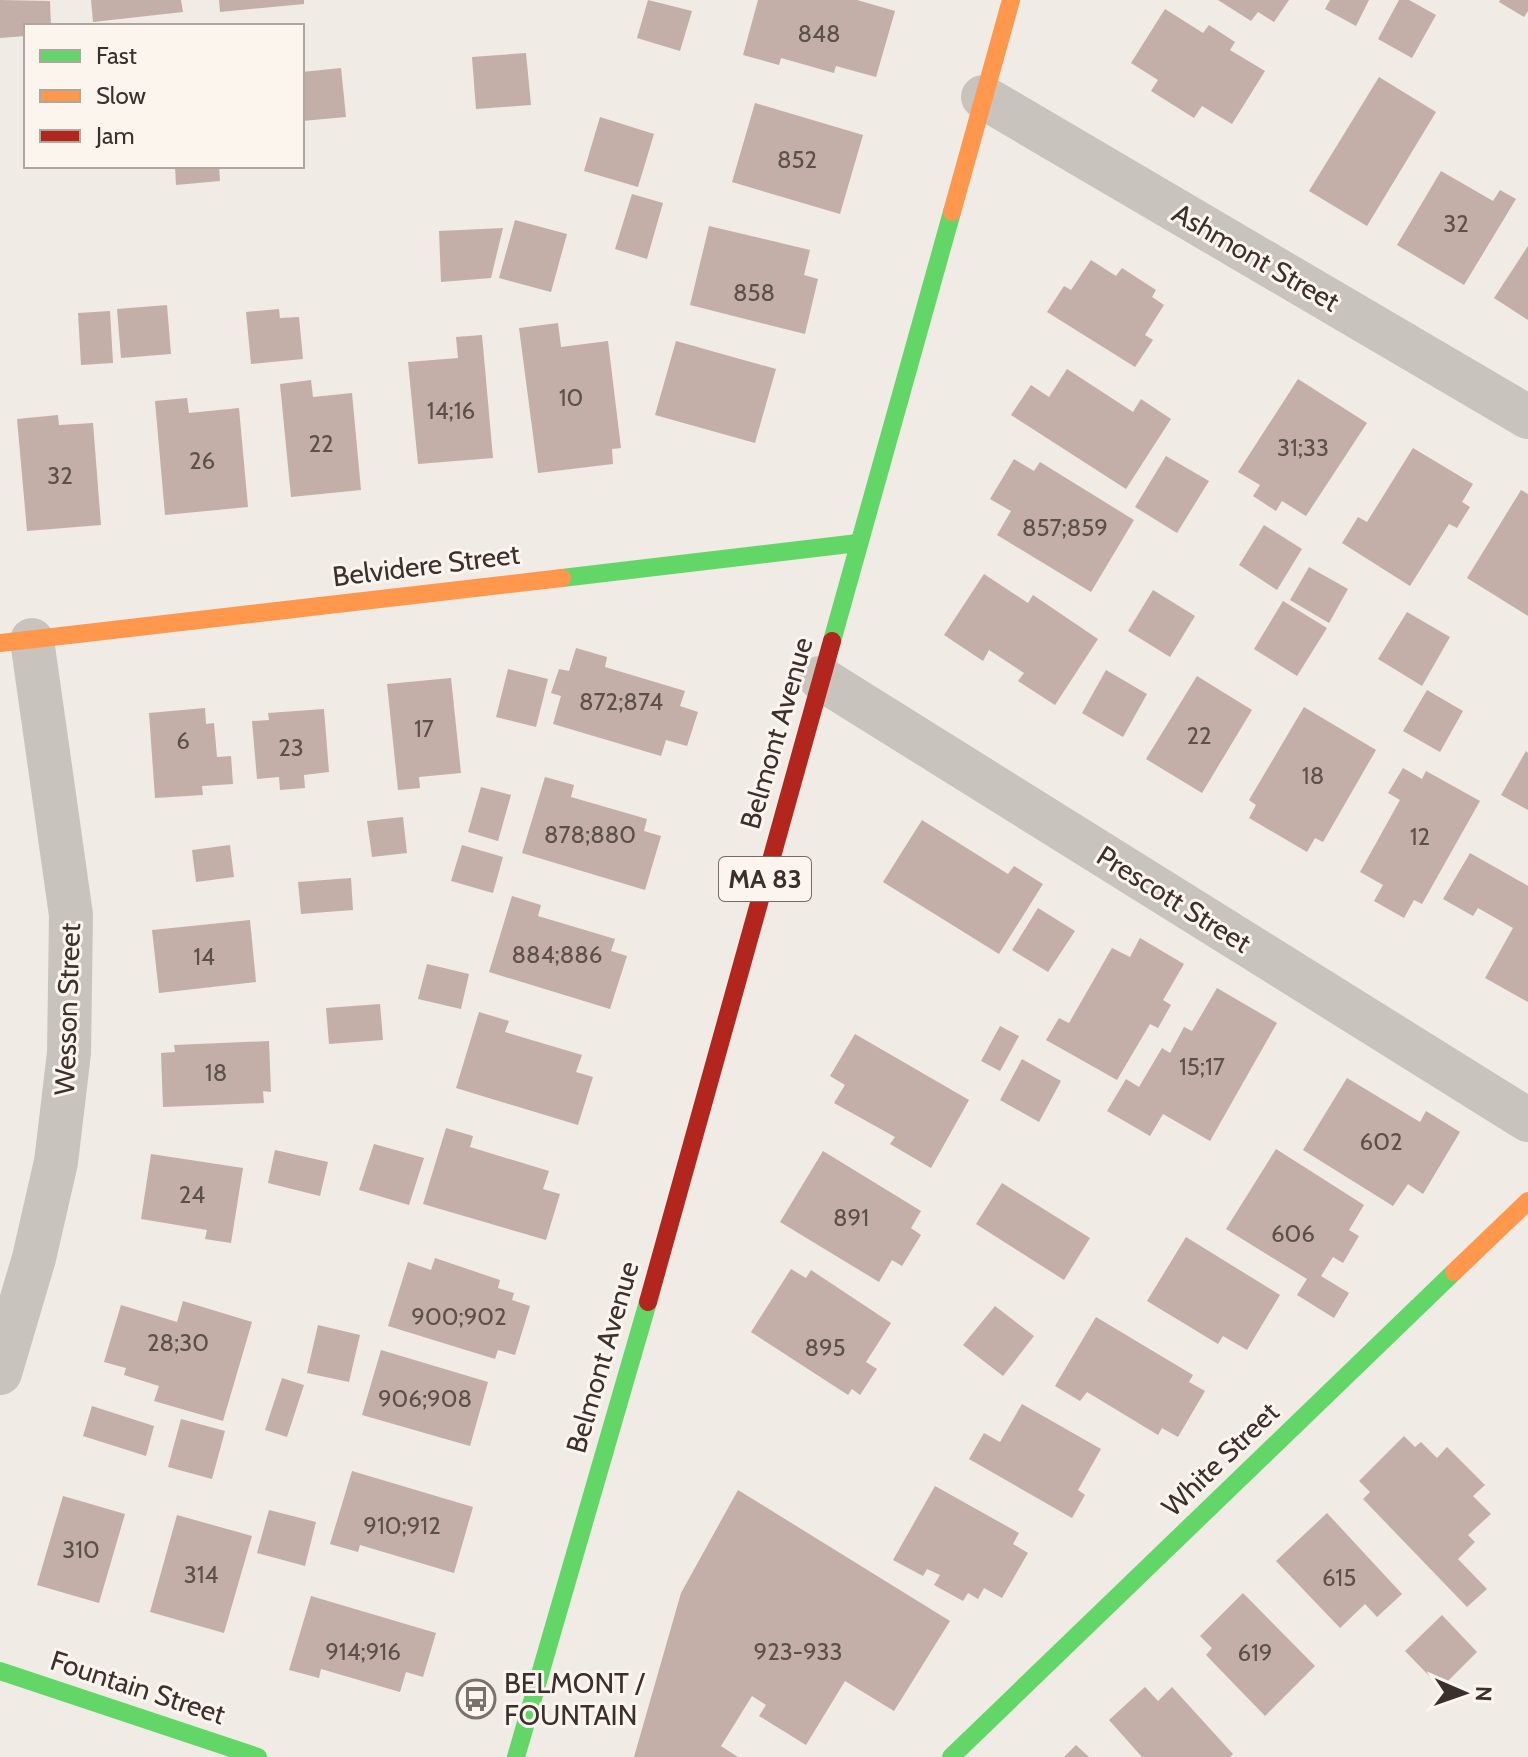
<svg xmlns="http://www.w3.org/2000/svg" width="1528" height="1757" font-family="Cabin,sans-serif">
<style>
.building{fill:#c3afa7}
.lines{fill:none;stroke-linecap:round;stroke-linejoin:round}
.street{stroke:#c9c3be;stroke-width:44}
.fast{stroke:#63d668;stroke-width:18}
.slow{stroke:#ff974d;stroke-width:18}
.jam{stroke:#b3261e;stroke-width:18}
.labels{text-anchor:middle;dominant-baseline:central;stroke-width:6;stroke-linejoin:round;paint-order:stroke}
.number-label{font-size:24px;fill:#5d504a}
.shield{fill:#fbf5ee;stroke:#756b66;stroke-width:2}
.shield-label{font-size:26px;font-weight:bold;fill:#3b302b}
.street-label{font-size:28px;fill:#3b302b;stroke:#fbf5ee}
.poi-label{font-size:28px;fill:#3b302b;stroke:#fbf5ee;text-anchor:start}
</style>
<rect width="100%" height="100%" fill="#f0ebe5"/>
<!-- building -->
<g class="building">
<path d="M0 0 50 1 51 26H26V36L0 38Z"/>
<path d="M91 0H181L183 12 93 22Z"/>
<path d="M219 0H304V4L220 12Z"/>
<path d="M648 0 692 11 680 51 637 38Z"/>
<path d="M758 0H857L895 11 876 77 836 66 834 73 781 58 779 65 743 55Z"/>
<path d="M1218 0H1289L1274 22 1258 12 1251 21Z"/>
<path d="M1330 0H1369L1356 26 1325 9Z"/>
<path d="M1399 0H1409L1436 15 1412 58 1378 39Z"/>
<path d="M1500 0H1528V11L1524 17 1499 2Z"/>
<path d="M1165 9 1203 33 1209 25 1235 42 1230 50 1265 71 1232 124 1202 106 1194 118 1151 91 1158 80 1131 63Z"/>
<path d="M526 53 531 105 476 109 472 57Z"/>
<path d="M341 68 346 117 302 121V72Z"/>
<path d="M1379 77 1436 112 1367 226 1309 191Z"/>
<path d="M755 103 863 135 840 214 732 182Z"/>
<path d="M600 117 654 134 638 187 584 171Z"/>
<path d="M175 166H219L220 181 176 185Z"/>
<path d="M1441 171 1493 201 1500 190 1516 199 1464 285 1397 245Z"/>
<path d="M632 194 663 203 647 259 615 249Z"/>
<path d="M515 220 567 234 551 292 499 278Z"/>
<path d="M709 226 810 250 804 275 818 279 805 334 690 305Z"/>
<path d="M503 228 491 278 441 282 439 231Z"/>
<path d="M1528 246V320L1494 298Z"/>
<path d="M1091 260 1116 276 1122 268 1156 290 1152 297 1164 305 1145 335 1153 340 1135 367 1047 312 1064 286 1071 290Z"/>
<path d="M167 305 171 354 121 358 117 309Z"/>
<path d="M279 309 280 318 299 317 303 359 251 364 246 312Z"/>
<path d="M110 311 113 363 81 365 78 313Z"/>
<path d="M558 323 561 347 608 341 621 448 612 449 613 464 538 473 519 328Z"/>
<path d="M482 335 493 458 418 464 408 362 458 358 456 337Z"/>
<path d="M676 341 776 369 755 443 655 415Z"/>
<path d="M1067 369 1133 412 1141 399 1171 419 1126 489 1011 415 1031 385 1049 397Z"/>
<path d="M1298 379 1367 423 1306 516 1282 501 1276 511 1253 496 1260 485 1238 472Z"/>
<path d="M311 380 313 397 352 393 361 490 291 497 280 384Z"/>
<path d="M187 398 189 413 239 408 248 507 165 515 155 401Z"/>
<path d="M58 415 59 425 93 423 101 525 27 531 17 419Z"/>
<path d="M1413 448 1473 484 1462 502 1470 507 1457 528 1449 524 1410 586 1342 543 1358 517 1367 522Z"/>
<path d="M1166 456 1209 481 1177 533 1135 507Z"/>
<path d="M1014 459 1034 471 1040 462 1134 520 1091 592 997 535 1011 511 990 499Z"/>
<path d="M1521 490 1528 494V616L1467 578Z"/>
<path d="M1264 525 1302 549 1277 590 1239 565Z"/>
<path d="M1309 567 1348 589 1329 623 1290 600Z"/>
<path d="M984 574 1028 603 1033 595 1098 639 1055 705 1018 681 1024 673 989 650 983 661 944 635Z"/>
<path d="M1153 590 1195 616 1170 657 1128 631Z"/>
<path d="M1283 601 1327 628 1297 676 1254 649Z"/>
<path d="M1407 612 1450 637 1422 686 1378 659Z"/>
<path d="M576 648 607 657 605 667 685 691 680 706 698 712 687 746 666 740 661 756 553 724 561 696 551 693 559 669 569 671Z"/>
<path d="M508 669 548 679 536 727 496 717Z"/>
<path d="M1106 670 1147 694 1123 737 1082 713Z"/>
<path d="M1197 676 1252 710 1202 793 1146 759Z"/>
<path d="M451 678 461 773 419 777 420 788 398 790 387 684Z"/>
<path d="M1427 690 1463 711 1440 752 1403 731Z"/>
<path d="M1304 707 1376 750 1323 842 1315 838 1307 852 1249 818 1256 805 1249 800Z"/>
<path d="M205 708 206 724 214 723 217 757 231 756 233 784 202 786 203 795 155 798 149 713Z"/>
<path d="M324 709 329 772 304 775 305 788 280 790 279 777 257 779 252 721 269 720 268 713Z"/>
<path d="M1526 751 1528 753V810L1501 795Z"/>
<path d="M1403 768 1422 779 1426 771 1480 801 1422 904 1414 900 1404 918 1374 901 1383 885 1360 872 1400 800 1388 793Z"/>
<path d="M545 777 574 785 571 797 647 819 644 831 661 836 645 890 522 853Z"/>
<path d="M481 787 511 795 498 841 468 832Z"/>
<path d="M403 817 407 853 372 857 367 821Z"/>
<path d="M922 820 1008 874 1014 866 1043 884 999 954 883 882Z"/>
<path d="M230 845 234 877 196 882 192 850Z"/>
<path d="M462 845 503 857 493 893 451 881Z"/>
<path d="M1470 853 1528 886V1002L1485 978 1513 928 1478 908 1473 916 1443 899Z"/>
<path d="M351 878 353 910 301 914 298 882Z"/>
<path d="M512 896 541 905 538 916 615 939 611 951 627 956 610 1009 489 972Z"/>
<path d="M1038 908 1075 931 1048 972 1012 950Z"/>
<path d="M250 920 256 982 159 993 152 930Z"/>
<path d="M1140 938 1184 964 1163 1000 1171 1005 1158 1028 1150 1024 1117 1080 1046 1040 1059 1018 1069 1023 1112 948 1130 957Z"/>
<path d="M427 964 469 974 461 1009 418 999Z"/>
<path d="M1217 988 1277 1023 1210 1141 1163 1114 1150 1136 1107 1111 1126 1079 1139 1087 1162 1048 1170 1053 1184 1027 1192 1031Z"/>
<path d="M380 1004 383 1040 329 1044 326 1008Z"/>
<path d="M479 1012 509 1021 505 1032 582 1055 576 1072 593 1077 578 1125 456 1088Z"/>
<path d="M1000 1026 1019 1036 1000 1071 981 1061Z"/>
<path d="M855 1034 969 1100 931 1168 890 1144 895 1137 834 1103 845 1085 830 1076Z"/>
<path d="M269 1041 271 1092 263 1091 264 1103 163 1107 161 1053 175 1052 174 1045Z"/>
<path d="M1022 1059 1061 1081 1039 1122 1000 1100Z"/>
<path d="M1347 1078 1420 1122 1426 1111 1460 1132 1423 1194 1408 1184 1393 1206 1303 1150Z"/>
<path d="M446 1128 473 1136 470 1147 549 1171 543 1189 560 1194 546 1240 423 1204Z"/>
<path d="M374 1144 424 1158 409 1205 359 1190Z"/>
<path d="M1276 1149 1364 1205 1349 1230 1359 1236 1343 1263 1333 1257 1321 1276 1349 1293 1334 1318 1297 1295 1307 1279 1226 1229Z"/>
<path d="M275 1150 328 1162 320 1196 268 1183Z"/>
<path d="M823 1151 921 1211 911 1228 921 1235 902 1266 892 1260 879 1282 780 1222Z"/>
<path d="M151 1154 243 1168 231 1243 205 1239 207 1230 141 1219Z"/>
<path d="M1002 1183 1090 1238 1064 1280 976 1224Z"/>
<path d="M1186 1237 1280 1295 1247 1350 1223 1336 1218 1344 1147 1301Z"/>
<path d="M435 1258 500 1280 498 1288 514 1293 512 1300 530 1306 515 1355 498 1350 495 1359 388 1326 408 1262 431 1270Z"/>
<path d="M791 1269 806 1278 811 1270 891 1323 866 1362 877 1369 860 1395 852 1389 848 1395 751 1332Z"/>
<path d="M183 1301 252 1322 223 1421 154 1401 159 1386 124 1375 126 1368 104 1362 121 1305 177 1322Z"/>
<path d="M995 1306 1034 1336 1003 1376 963 1345Z"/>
<path d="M1096 1317 1193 1375 1189 1382 1205 1391 1178 1437 1162 1428 1158 1435 1087 1392 1080 1401 1055 1386Z"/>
<path d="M318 1325 360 1335 349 1382 307 1373Z"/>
<path d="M381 1350 488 1382 470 1446 362 1415Z"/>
<path d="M282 1378 304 1385 287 1437 265 1430Z"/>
<path d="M1022 1404 1101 1449 1078 1490 1085 1495 1072 1518 969 1459 984 1433 1000 1442Z"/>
<path d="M92 1406 154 1426 146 1456 83 1436Z"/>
<path d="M181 1419 225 1431 212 1479 168 1467Z"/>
<path d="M1404 1436 1415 1447 1421 1442 1437 1458 1447 1447 1485 1485 1473 1496 1491 1514 1468 1535 1475 1542 1458 1559 1487 1589 1467 1607 1363 1499 1370 1492 1359 1481Z"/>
<path d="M352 1471 473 1507 454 1573 360 1545 358 1552 330 1544Z"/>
<path d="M935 1486 1019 1533 1013 1544 1028 1553 1002 1598 984 1588 978 1599 968 1593 963 1601 934 1585 940 1575 927 1569 923 1576 893 1560Z"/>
<path d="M738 1490 950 1621 894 1711 845 1681 806 1745 759 1716 766 1705 752 1696 721 1746 738 1757H634L681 1593Z"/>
<path d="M63 1496 125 1514 99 1603 37 1585Z"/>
<path d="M269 1510 316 1522 305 1566 257 1553Z"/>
<path d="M1327 1513 1402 1594 1377 1617 1365 1604 1340 1628 1276 1561Z"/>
<path d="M177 1515 252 1536 224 1633 150 1612Z"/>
<path d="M1243 1593 1315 1666 1265 1716 1206 1655 1212 1648 1200 1636Z"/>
<path d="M311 1596 436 1633 423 1677 406 1672 400 1692 321 1669 319 1678 289 1670Z"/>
<path d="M1442 1615 1477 1652 1441 1688 1405 1651Z"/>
<path d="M1145 1687 1158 1701 1172 1687 1233 1754 1230 1757H1142L1109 1720Z"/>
<path d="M1076 1745 1089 1757H1064Z"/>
</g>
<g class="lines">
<!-- street -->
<g class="street">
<path d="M983 97 1528 417"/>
<path d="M820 678 1528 1120"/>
<path d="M0 1373 34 1258 56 1162 69 1053 71 915 32 640"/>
</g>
<!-- fast -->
<g class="fast">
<path d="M562 578 858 543"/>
<path d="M832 641 952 212"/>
<path d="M0 1671 258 1757"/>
<path d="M516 1757 648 1302"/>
<path d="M951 1757 1454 1272"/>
</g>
<!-- slow -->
<g class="slow">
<path d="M952 212 1011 0"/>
<path d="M0 643 562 578"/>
<path d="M1454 1272 1528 1201"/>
</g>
<!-- jam -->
<path class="jam" d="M648 1302 832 641"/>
</g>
<!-- icons -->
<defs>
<g id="bus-ring" transform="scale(2)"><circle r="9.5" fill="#fbf5ee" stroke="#7a716c" stroke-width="1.5"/><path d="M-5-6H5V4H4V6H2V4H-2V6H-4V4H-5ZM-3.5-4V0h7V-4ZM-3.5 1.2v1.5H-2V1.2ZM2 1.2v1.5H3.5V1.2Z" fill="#7a716c"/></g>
</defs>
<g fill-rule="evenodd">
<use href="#bus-ring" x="476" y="1699"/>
</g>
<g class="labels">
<!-- number labels -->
<g class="number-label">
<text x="819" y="33">848</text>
<text x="797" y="159">852</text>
<text x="1456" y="223">32</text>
<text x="754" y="292">858</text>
<text x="571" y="397">10</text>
<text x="451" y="410">14;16</text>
<text x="321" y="443">22</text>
<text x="1303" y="447">31;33</text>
<text x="202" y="460">26</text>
<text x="60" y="475">32</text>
<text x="1065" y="527">857;859</text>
<text x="621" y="701">872;874</text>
<text x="424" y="728">17</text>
<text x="1199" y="735">22</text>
<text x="183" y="740">6</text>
<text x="291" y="747">23</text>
<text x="1313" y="775">18</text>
<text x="590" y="834">878;880</text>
<text x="1420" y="836">12</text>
<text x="557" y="954">884;886</text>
<text x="204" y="956">14</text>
<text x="1202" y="1066">15;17</text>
<text x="216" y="1072">18</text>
<text x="1381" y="1141">602</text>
<text x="192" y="1194">24</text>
<text x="851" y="1217">891</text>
<text x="1293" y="1233">606</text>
<text x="459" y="1316">900;902</text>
<text x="178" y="1342">28;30</text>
<text x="825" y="1347">895</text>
<text x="425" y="1398">906;908</text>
<text x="402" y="1525">910;912</text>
<text x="81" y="1549">310</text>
<text x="201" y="1574">314</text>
<text x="1339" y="1577">615</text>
<text x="363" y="1651">914;916</text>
<text x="798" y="1651">923-933</text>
<text x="1255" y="1652">619</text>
</g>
<!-- shield labels -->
<rect class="shield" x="719" y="857" width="92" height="44" rx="6"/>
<g class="shield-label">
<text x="765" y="879">MA 83</text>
</g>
<!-- street labels -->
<g class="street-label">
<text transform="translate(1256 257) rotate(30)">Ashmont Street</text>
<text transform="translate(426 565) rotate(-7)">Belvidere Street</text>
<text transform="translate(776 733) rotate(-74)">Belmont Avenue</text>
<text transform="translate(1174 899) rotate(32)">Prescott Street</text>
<text transform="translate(67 1009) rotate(-88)">Wesson Street</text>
<text transform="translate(602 1357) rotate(-74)">Belmont Avenue</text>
<text transform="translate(1220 1459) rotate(-44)">White Street</text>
<text transform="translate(138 1687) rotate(18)">Fountain Street</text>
</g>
<!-- poi labels -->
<g class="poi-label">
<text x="504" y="1683">BELMONT /<tspan x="504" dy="32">FOUNTAIN</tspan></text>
</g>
</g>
<!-- legend -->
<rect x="24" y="24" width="280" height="144" fill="#fbf5ee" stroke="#aea6a0" stroke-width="2"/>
<rect x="40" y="50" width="40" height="12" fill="#63d668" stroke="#aea6a0" stroke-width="2"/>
<text x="96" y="64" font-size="24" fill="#3b302b">Fast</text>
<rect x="40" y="90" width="40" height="12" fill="#ff974d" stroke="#aea6a0" stroke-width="2"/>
<text x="96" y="104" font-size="24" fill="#3b302b">Slow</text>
<rect x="40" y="130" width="40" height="12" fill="#b3261e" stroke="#aea6a0" stroke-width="2"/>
<text x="96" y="144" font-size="24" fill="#3b302b">Jam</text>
<!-- north arrow -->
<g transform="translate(1464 1693) rotate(92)" stroke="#fbf5ee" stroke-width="6" paint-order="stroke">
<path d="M0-6L14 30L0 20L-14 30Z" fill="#3b302b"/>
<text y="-12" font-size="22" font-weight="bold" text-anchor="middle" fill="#3b302b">N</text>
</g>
</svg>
